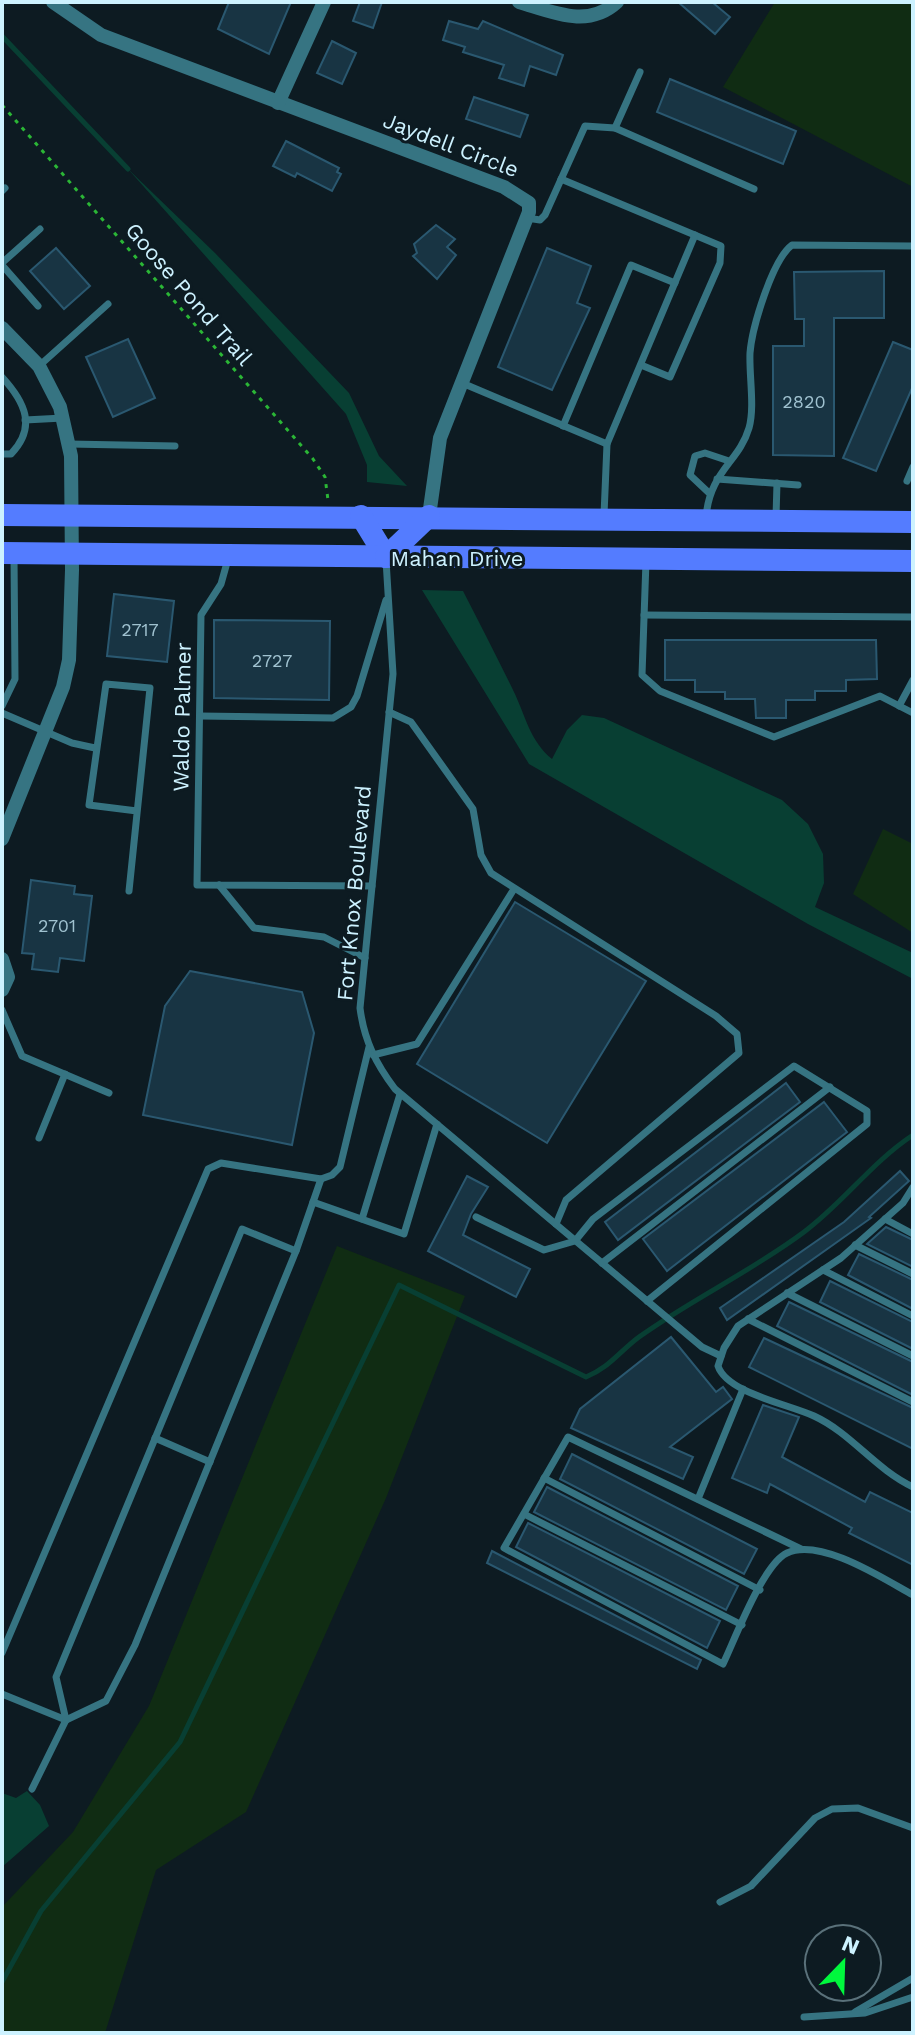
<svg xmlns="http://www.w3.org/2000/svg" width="915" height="2035" font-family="'Work Sans',sans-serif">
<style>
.green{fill:#102c13}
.water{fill:#083f33}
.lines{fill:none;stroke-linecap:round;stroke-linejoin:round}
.stream{stroke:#083f33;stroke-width:5}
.building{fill:#183443;stroke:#2a5870;stroke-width:2}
.path{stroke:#2bb636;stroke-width:3;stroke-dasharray:4 6;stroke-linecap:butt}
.lane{stroke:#367482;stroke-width:7}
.street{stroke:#367482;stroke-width:14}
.primary{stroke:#547cff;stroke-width:22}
.labels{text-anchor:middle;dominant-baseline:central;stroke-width:6;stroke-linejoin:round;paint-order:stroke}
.number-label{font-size:18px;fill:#a0c2d0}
.street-label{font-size:22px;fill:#cdf2ff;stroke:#0d1b22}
</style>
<rect width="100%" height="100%" fill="#0d1b22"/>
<!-- green -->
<g class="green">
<path d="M775 2H913V187L723 87Z"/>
<path d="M883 829 913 844V933L853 894Z"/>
<path d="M337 1246 465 1296 386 1498 246 1812 156 1870 105 2033H2V1907L73 1832 149 1706Z"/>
</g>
<!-- water -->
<g class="water">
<path d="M128 169 215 253 349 393 379 456 407 486 367 482V465L346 414Z"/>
<path d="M422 590 463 591C480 624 497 657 513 690 526 716 529 740 552 759L567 730 582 715 604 718 782 800 808 824 823 854 824 883 815 907 913 953V979L808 924 529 764Z"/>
<path d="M27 1791 40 1805 49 1826 2 1867V1793L16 1798Z"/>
</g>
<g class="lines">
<!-- stream -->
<g class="stream">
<path d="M2 36 128 169"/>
<path d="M2 1982 41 1911 180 1742 399 1285 586 1377C609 1368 620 1351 639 1337 692 1299 752 1271 804 1232 843 1203 872 1162 913 1135"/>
</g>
</g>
<!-- building -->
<g class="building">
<path d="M229 2H291L269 54 218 29Z"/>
<path d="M360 2H382L373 28 353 21Z"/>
<path d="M678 2H712L730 17 715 34Z"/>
<path d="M449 21 478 29 483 21 563 55 556 75 530 66 524 86 499 78 504 65 463 52 465 47 443 40Z"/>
<path d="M332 41 356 53 342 84 317 73Z"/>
<path d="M670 79 796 131 783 164 657 112Z"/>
<path d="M474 97 528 115 520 137 466 119Z"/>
<path d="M286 141 339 168 337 172 341 174 332 191 297 173 295 177 273 166Z"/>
<path d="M436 225 455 239 447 247 456 255 437 279 413 256 417 253 414 244Z"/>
<path d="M56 248 90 286 64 309 30 271Z"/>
<path d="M547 248 591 266 577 303 590 308 552 390 498 367Z"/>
<path d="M884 271V318H834V456L773 455V346H804V319H795L794 272Z"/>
<path d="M128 339 155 398 113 417 86 357Z"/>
<path d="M893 342 913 350V386L876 471 843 458Z"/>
<path d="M114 594 174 601 167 662 107 656Z"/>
<path d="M214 620 330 621 329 700 214 698Z"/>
<path d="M665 640H876L877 679 846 680V691H815V700H786V718H756L755 699H725V692H695V680H665Z"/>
<path d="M31 880 75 886 74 894 92 896 84 961 60 958 58 972 32 969 34 954 22 953Z"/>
<path d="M515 902 646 981 547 1143 417 1064Z"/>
<path d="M190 971 302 992 314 1033 292 1145 143 1115 165 1006Z"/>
<path d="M786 1083 800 1102 618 1240 605 1222Z"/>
<path d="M824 1102 847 1132 667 1271 643 1239Z"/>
<path d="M900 1171 909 1181 869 1217 871 1218 727 1320 720 1308 844 1222Z"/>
<path d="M467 1176 488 1187 471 1214 463 1235 530 1269 516 1297 428 1251Z"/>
<path d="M886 1227 913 1240V1267L867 1244Z"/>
<path d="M859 1254 913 1280V1309L848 1275Z"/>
<path d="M830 1281 913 1322V1349L820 1302Z"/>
<path d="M789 1302 913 1362V1395L777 1326Z"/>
<path d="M671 1337 716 1392 723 1387 732 1399 670 1447 693 1457 683 1479 571 1428 580 1409Z"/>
<path d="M764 1338 913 1408V1449L749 1367Z"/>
<path d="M763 1405 799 1417 782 1457 865 1502 870 1492 913 1513V1565L849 1533 852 1528 770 1484 767 1493 732 1478Z"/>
<path d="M572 1454 757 1549 744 1574 560 1479Z"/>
<path d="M547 1487 738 1586 726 1610 534 1512Z"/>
<path d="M528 1523 720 1621 707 1648 516 1547Z"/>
<path d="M492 1551 701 1660 697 1669 487 1563Z"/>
</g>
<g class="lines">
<!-- path -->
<path class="path" d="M2 105 313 459 325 477 328 500"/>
<!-- lane -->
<g class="lane">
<path d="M615 128 640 72"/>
<path d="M561 179 721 246 720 263 670 377 641 365"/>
<path d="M2 191 5 188"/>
<path d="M527 218 540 220 545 215 585 126 615 128 754 189"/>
<path d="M2 263 40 229"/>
<path d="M2 265 38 306"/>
<path d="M39 366 108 304"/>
<path d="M2 377C25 402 37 427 11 454H2"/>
<path d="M462 383 607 444"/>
<path d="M25 420 63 418"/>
<path d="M563 426 631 265 675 283"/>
<path d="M69 444 175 446"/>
<path d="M717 479 798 485"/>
<path d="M907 481 913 467"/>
<path d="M708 492 690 475 695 456 705 453 729 461"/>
<path d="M604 515 607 444 695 235"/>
<path d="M706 517C710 471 739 462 749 428 755 407 749 376 750 353 752 328 772 260 792 245L912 246"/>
<path d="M776 517 777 483"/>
<path d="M228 559 221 584 201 615 197 885 372 886"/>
<path d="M386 560 393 674 360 1008C364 1040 376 1064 395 1089L702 1347 721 1356"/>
<path d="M646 561 642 675 660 691 774 737 880 696 913 713"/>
<path d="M644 615 913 617"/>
<path d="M2 706 15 679 14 555"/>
<path d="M899 706 913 680"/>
<path d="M389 712 411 722 473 809 481 855 491 873 716 1016 737 1034 739 1053 566 1200 556 1224"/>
<path d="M2 713 72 743 95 748"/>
<path d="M200 716 333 718 351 707 357 696 386 600"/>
<path d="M219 885 254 928 324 937 365 958"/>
<path d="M129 891 150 688 106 684 89 805 137 811"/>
<path d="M2 1010 22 1056 109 1093"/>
<path d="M373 1055 417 1044 514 889"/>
<path d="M39 1138 65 1074"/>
<path d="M913 1187 903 1203 841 1258 738 1326 724 1348 718 1366C727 1393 788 1404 814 1416 851 1433 875 1469 913 1487"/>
<path d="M313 1202 404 1234 437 1124"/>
<path d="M476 1217 544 1250 575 1241 593 1219 794 1066 867 1111V1124L647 1301"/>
<path d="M362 1219 400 1094"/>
<path d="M885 1219 913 1234"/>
<path d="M855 1245 913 1274"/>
<path d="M602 1263 830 1087"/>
<path d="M823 1270 913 1316"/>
<path d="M787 1293 913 1356"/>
<path d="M748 1319 913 1402"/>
<path d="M155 1438 210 1462"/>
<path d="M544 1478 760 1590"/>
<path d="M698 1499 743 1389"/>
<path d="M524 1514 742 1625"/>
<path d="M801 1549 568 1437 504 1548 723 1664C735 1639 763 1564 787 1553 820 1537 884 1579 913 1595"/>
<path d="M2 1653 208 1169 221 1163 321 1179 332 1175 340 1167 369 1047"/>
<path d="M2 1694 66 1720"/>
<path d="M66 1720 56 1677 242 1229 296 1251"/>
<path d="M32 1789 66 1720 106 1701 135 1645 296 1251 321 1179"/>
<path d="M720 1902 751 1886 815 1818 832 1809 858 1808 913 1828"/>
<path d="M855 2012 913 1978"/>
<path d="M804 2017 865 2013 913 1997"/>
</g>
<!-- street -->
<g class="street">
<path d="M53 2 101 35 504 187 529 203V212L440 438 429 516"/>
<path d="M519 2C553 12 588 29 617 2"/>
<path d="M278 103 324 2"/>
<path d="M2 328 39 366 60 407 71 456 72 570 69 660 63 687 2 839"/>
<path d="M2 959 8 977 2 990"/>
</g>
<!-- primary -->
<g class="primary">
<path d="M2 515 913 522"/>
<path d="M361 516 386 557"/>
<path d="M2 553 913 561"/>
<path d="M386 557 429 516"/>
</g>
</g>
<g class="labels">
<!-- number labels -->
<g class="number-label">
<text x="804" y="401">2820</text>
<text x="140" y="629">2717</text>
<text x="272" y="660">2727</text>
<text x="57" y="925">2701</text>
</g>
<!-- street labels -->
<g class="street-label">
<text transform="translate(451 145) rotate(21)">Jaydell Circle</text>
<text transform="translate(189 294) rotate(49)">Goose Pond Trail</text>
<text x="457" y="558">Mahan Drive</text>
<text transform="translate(182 717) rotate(-89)">Waldo Palmer</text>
<text transform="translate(354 893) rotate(-85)">Fort Knox Boulevard</text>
</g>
</g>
<!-- border -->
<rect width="915" height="2035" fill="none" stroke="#cdf2ff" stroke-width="8"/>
<!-- north arrow -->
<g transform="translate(843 1963) rotate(23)"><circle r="38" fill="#0d1b22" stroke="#5a717a" stroke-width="2"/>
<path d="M0-6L14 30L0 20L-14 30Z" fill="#00f83d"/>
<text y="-12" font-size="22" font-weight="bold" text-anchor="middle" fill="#cdf2ff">N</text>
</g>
</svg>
